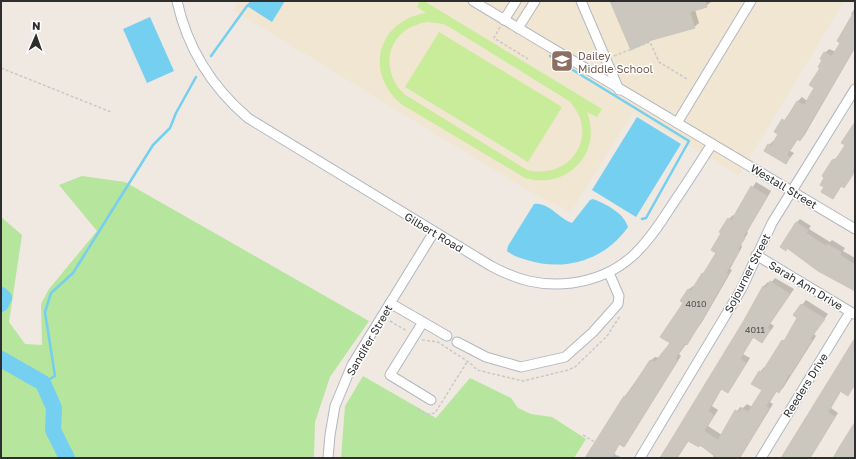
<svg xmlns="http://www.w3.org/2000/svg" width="856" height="459" font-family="'Golos Text',sans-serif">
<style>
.education{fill:#f0e6d1}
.green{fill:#b6e59e}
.pitch{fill:#c9ec9a;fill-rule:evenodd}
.water{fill:#75cff0}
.shadow{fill:#0003}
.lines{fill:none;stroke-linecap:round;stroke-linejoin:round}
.stream{stroke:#75cff0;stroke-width:2.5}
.river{stroke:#75cff0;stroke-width:16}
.building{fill:#cbc7bf;stroke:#cbc5ba}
.minor-casing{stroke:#b4b7c1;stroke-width:11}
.path{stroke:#c9c9c9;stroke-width:1.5;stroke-dasharray:3 2;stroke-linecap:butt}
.minor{stroke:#fff;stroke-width:9}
.labels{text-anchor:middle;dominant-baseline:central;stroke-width:3;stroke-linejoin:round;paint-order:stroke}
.number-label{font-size:9px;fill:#555452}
.education-label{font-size:11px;fill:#785e54;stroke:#fff;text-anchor:start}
.street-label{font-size:11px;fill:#2e2e2e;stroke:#fff}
</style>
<rect width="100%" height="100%" fill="#efe9e1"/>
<!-- education -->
<path class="education" d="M239 1H844L739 175 633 112 571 212 534 194 233 10Z"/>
<!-- green -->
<g class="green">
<path d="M82 176 125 182 369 321 330 377 315 422 314 458H1V217L22 235 9 322 25 344 42 345 41 304 49 289 97 231 59 185Z"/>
<path d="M363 376 436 418 470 378 511 398 518 408 531 414 552 417 586 439 574 458H341L345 406Z"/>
</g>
<!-- pitch -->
<g class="pitch">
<path d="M420 1H424L602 109 597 117 587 112C603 153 567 190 525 178L401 104C364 73 377 21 426 13L417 7ZM428 22 443 24 451 28 569 101C601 134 571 181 527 170L404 94C377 67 389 27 428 22Z"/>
<path d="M439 32 562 107 528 162 405 87Z"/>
</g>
<!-- water -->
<g class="water">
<path d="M250 1H285L272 22 247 6Z"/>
<path d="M150 17 174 71 147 83 123 29Z"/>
<path d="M637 117 681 144 636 217 592 190Z"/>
<path d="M593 199C606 204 624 213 628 227 605 260 565 272 527 260 520 258 513 256 507 251L508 246 534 204C549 202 559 219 572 223L590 200Z"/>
</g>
<!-- shadow -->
<g class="shadow">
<path d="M611 1H711V2L706 6 695 10 699 23 694 27Z"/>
<path d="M855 8V48L804 136 800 140 798 139 790 151 794 153 786 163 769 145 773 141 775 142 779 134 776 132 798 101 802 97 807 101 815 88 821 68 819 67 825 53 829 49 836 52 853 15 851 14Z"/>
<path d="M855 123V170L848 182 844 186 842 185 833 198 825 187 833 160 839 156 846 145Z"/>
<path d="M756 182 771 191 747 232 748 233 741 244 742 247 730 269 732 270 702 322 679 354 681 356 628 441 624 446 620 443 614 454 619 457 618 458H586L625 396 650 361 655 357 660 358 671 342 688 290 693 286 695 287 707 269 717 252 729 219 733 215 735 216Z"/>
<path d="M800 219 811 226 809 229 830 242 832 240 845 248 843 251 855 258V291L788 247 786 250 796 223Z"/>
<path d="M775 278 794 289 770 323 774 326 766 337 762 342 754 336 743 354 750 358 732 387 728 391 722 388 712 406 718 410 708 426 722 435 740 407 743 408 747 404 752 407 763 390 760 372 764 367 766 368 787 337 798 318 794 315 806 300 828 314 814 334 816 336 783 388 779 392 777 391 770 402 773 404 740 458H713L714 453 689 440 678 457 680 458H661L744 323 764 286 768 282 770 284Z"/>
<path d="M855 341V385L847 394 841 391 831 408 838 413 810 458H783Z"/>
</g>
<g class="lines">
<!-- stream -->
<g class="stream">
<path d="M211 56 247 6 254 1"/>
<path d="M550 56 689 141 646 218 642 219"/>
<path d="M43 383 55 376 45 312 51 293 73 273 153 145 170 128 176 113 196 77"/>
</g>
<!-- river -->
<g class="river">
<path d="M1 295 4 298 1 304"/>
<path d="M1 359 43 383 54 408 53 430 67 458"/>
</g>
</g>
<!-- building -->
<g class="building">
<path d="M610 1H705L707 7 690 12 695 28 652 40 631 50Z"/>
<path d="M855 10V47L800 141 797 139 788 153 787 155 790 157 786 164 764 151 768 144 771 146 778 134 774 132 782 119 785 121 797 101 804 105 814 88 809 85 820 68 818 67 822 60 820 59 824 52 832 56 840 43 837 41Z"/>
<path d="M855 122V166L852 172 854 173 844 188 841 186 833 199 821 192 824 187 820 185 824 178 822 176 832 160 836 159 845 145 841 143Z"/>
<path d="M751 186 767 196 743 237 745 238 738 249 739 252 726 273 728 274 702 320 687 345 685 343 675 359 678 360 624 447 619 444 611 458H585L612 415 624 396 626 397 650 360 655 362 670 343 660 337 683 303 680 301 688 289 691 291 702 273 703 274 716 253 711 250 721 233 719 232 728 218 731 221Z"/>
<path d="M796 222 808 230 806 233 826 246 827 244 841 252 840 255 855 265V291L818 271 787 248 786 251 780 247Z"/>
<path d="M770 281 790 294 767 328 770 330 762 343 753 337 740 359 746 363 728 393 721 389 708 411 714 415 704 431 718 440 735 410 739 412 742 408 748 412 762 390 751 384 759 371 762 372 782 340 784 341 797 318 793 315 801 304 825 319 810 339 812 340 790 375 789 374 779 393 776 391 766 406 769 408 744 451 739 458H717L700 445 699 447 688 441 677 458H660L743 322 763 286 766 288Z"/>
<path d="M855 338V384L848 396 840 391 828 412 835 417 820 442 810 458H781Z"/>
<path d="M855 422V458H833L840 446Z"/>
</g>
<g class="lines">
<!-- minor casing -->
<g class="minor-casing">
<g id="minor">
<path d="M177 1C187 47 212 87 248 118L491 266C517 280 542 287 572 283 624 276 646 246 672 205 686 185 699 164 712 144"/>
<path d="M473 1 855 229"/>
<path d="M581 1 619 90"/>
<path d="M504 20 516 1"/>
<path d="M518 28 535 1"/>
<path d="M677 123 751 1"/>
<path d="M756 255 854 314"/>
<path d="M390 303 447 336"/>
<path d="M423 322 390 375 431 400"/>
<path d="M457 342 486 357 521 367 565 357 593 332 618 304 619 296 609 273"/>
<path d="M328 458 330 435 335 406 352 365 434 232"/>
<path d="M640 458 742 288 772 223 855 89"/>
<path d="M761 458 850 312"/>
</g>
</g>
<!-- path -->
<g class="path">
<path d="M500 27 494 38 528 59"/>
<path d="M614 56 650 42 659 62 687 79"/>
<path d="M1 68 111 112"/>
<path d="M390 321 407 331"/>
<path d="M422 340 438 342 470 363 477 370 523 381 568 370 575 367 607 336 620 316"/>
<path d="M418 409 427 414 435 413 467 362"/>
<path d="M583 435 621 458"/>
</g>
<!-- minor -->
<use href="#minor" class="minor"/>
</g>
<!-- icons -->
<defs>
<g id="school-square" transform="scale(1.15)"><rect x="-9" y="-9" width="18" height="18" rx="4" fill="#8d6e63" stroke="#fff"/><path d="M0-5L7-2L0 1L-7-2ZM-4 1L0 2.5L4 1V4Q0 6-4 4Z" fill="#fff"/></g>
</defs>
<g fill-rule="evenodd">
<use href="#school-square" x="562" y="61"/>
</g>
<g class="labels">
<!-- number labels -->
<g class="number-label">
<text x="696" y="303">4010</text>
<text x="755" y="329">4011</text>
</g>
<!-- education labels -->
<g class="education-label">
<text x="578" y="55">Dailey<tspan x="578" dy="13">Middle School</tspan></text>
</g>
<!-- street labels -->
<g class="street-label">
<text transform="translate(784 186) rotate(31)">Westall Street</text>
<text transform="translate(434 232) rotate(31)">Gilbert Road</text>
<text transform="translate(747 273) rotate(-63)">Sojourner Street</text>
<text transform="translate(806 285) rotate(31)">Sarah Ann Drive</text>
<text transform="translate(369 340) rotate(-60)">Sandifer Street</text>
<text transform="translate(805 385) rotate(-58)">Reeders Drive</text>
</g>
</g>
<!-- border -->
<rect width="856" height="459" fill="none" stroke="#2e2e2e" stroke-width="4"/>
<!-- north arrow -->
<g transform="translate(36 36) rotate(2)" stroke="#ffffff" stroke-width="3" paint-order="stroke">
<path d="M0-3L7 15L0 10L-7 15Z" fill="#2e2e2e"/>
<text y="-6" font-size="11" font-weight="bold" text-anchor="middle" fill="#2e2e2e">N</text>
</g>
</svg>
